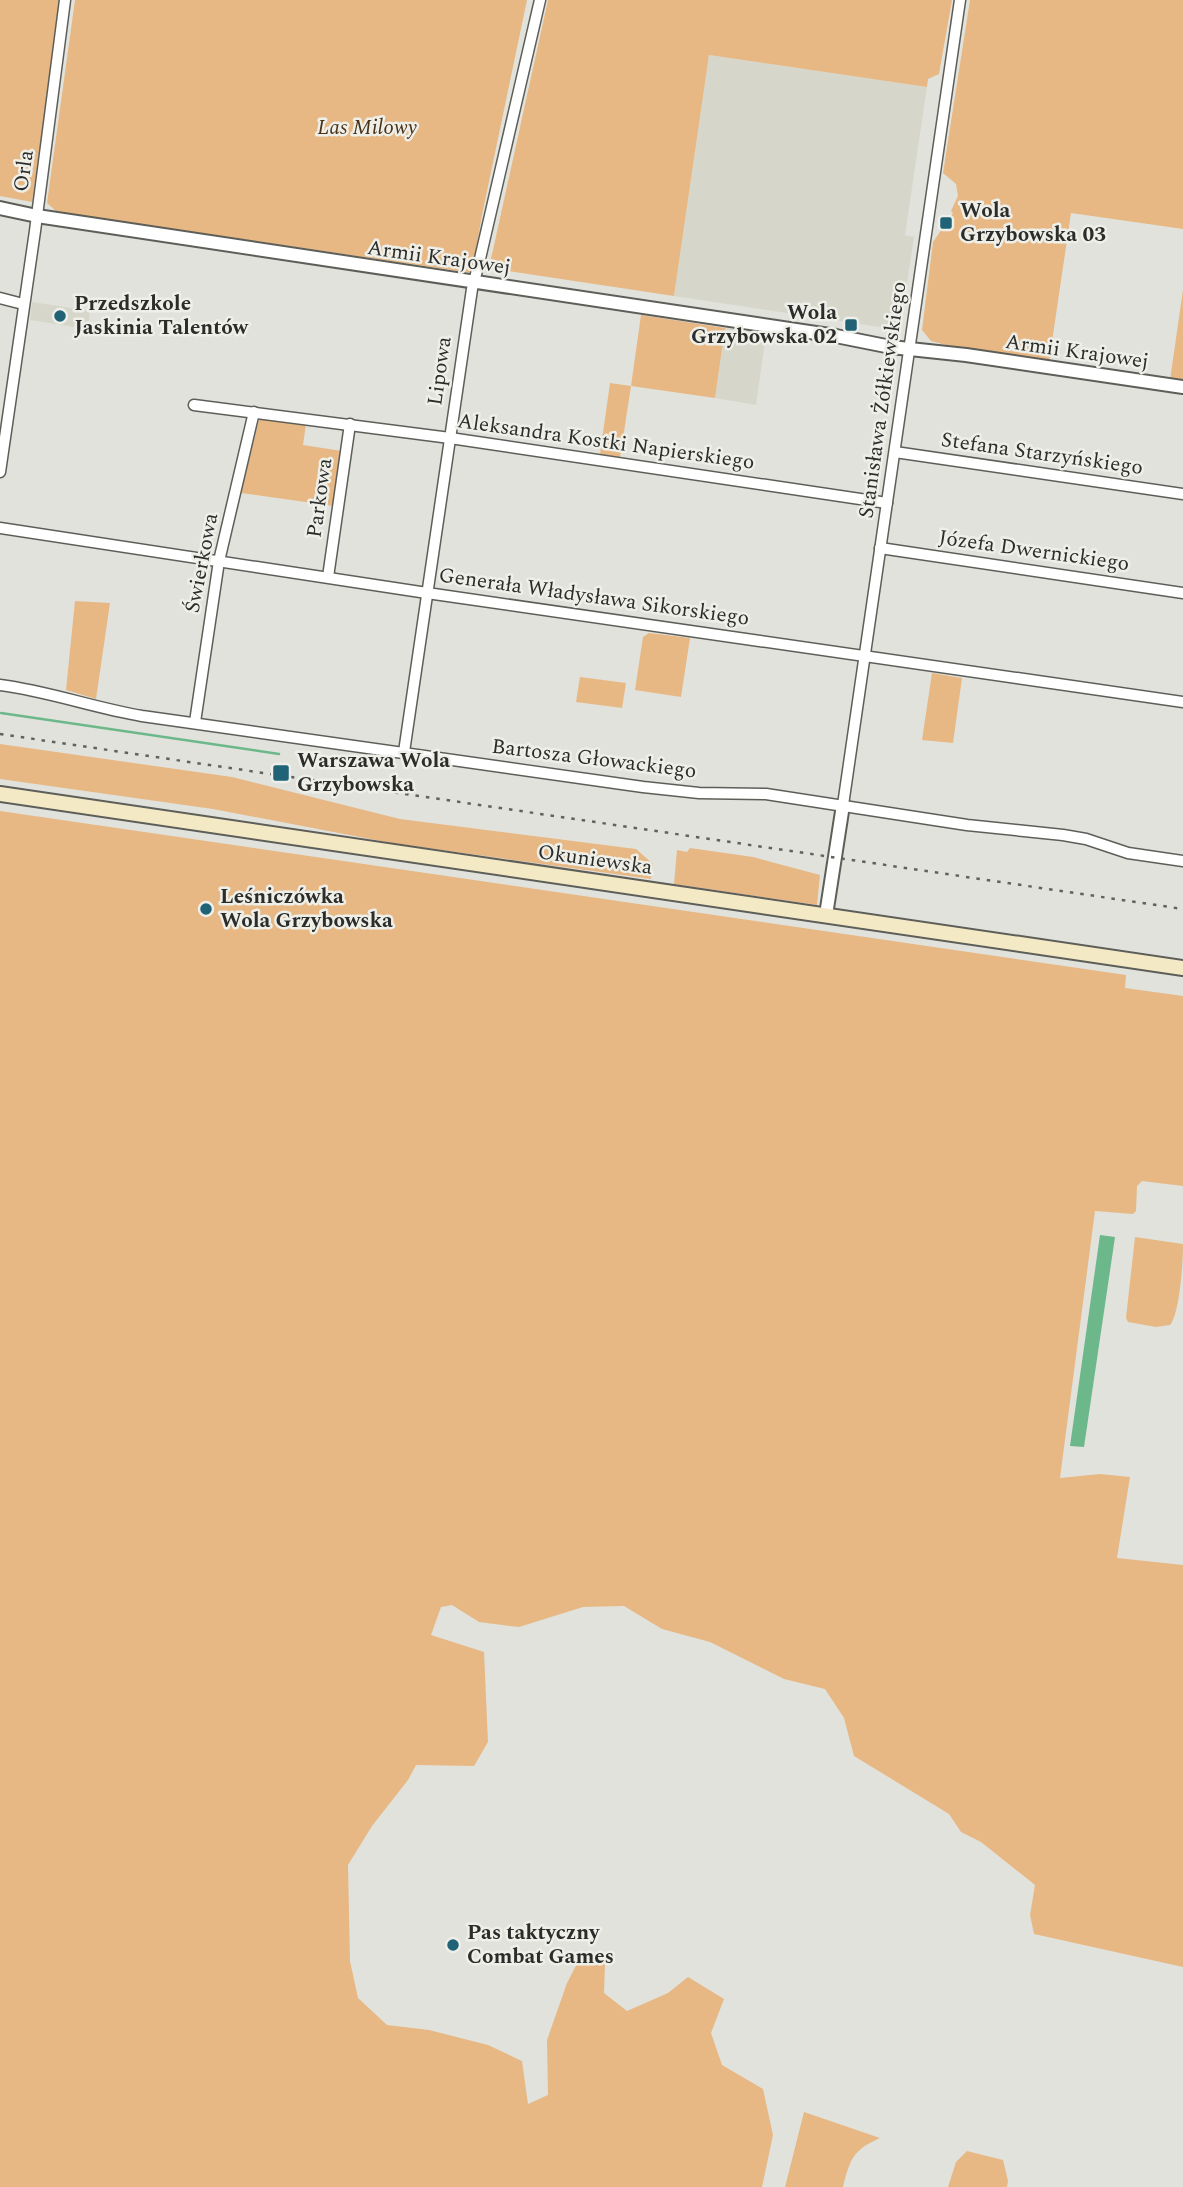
<svg xmlns="http://www.w3.org/2000/svg" width="1183" height="2187" font-family="Spectral,serif">
<style>
.built{fill:#d6d7ca}
.green{fill:#e7b884}
.water{fill:#6cb88a}
.lines{fill:none;stroke-linecap:round;stroke-linejoin:round}
.stream{stroke:#6cb88a;stroke-width:2.5}
.minor-casing{stroke:#5e5e59;stroke-width:13}
.tertiary-casing{stroke:#5e5e59;stroke-width:16}
.secondary-casing{stroke:#5e5e59;stroke-width:18}
.minor{stroke:#fff;stroke-width:10}
.tertiary{stroke:#fff;stroke-width:12}
.secondary{stroke:#f4e9c5;stroke-width:14}
.rail{stroke:#61625e;stroke-width:2.5;stroke-dasharray:3.5 7;stroke-linecap:butt}
.poi-dot{fill:#206276;stroke:#efefe9;stroke-width:2.5}
.labels{text-anchor:middle;dominant-baseline:central;stroke-width:5;stroke-linejoin:round;paint-order:stroke}
.park-label{font-size:21px;font-style:italic;fill:#4a3217;stroke:#efefe9}
.street-label{font-size:21px;fill:#2c2c2a;stroke:#efefe9}
.poi-label{font-size:21px;font-weight:bold;fill:#2c2c2a;stroke:#efefe9;text-anchor:start}
</style>
<rect width="100%" height="100%" fill="#e1e2dc"/>
<!-- built -->
<g class="built">
<path d="M709 55 927 87 905 235 914 237 900 330 674 296Z"/>
<path d="M32 302 90 311 88 329 30 320Z"/>
<path d="M725 328 766 334 756 405 715 398Z"/>
</g>
<!-- green -->
<g class="green">
<path d="M0 0H61L32 202 0 196Z"/>
<path d="M75 0H527L482 215 472 273 57 212 47 203Z"/>
<path d="M548 0H952L939 74 928 79 927 87 709 55 674 296 489 268Z"/>
<path d="M970 0H1183V229L1071 213 1049 362 965 350 931 341 922 330 933 242 953 213 951 211 958 196 956 184 943 173Z"/>
<path d="M1183 290V381L1170 380Z"/>
<path d="M641 315 725 328 715 398 631 386 620 458 600 454 610 383 631 386Z"/>
<path d="M263 418 306 424 303 445 342 451 334 506 241 493 259 420Z"/>
<path d="M75 601 110 603 96 699 66 690Z"/>
<path d="M649 633 690 638 681 697 635 690 643 637Z"/>
<path d="M932 673 962 678 953 743 922 740Z"/>
<path d="M580 677 626 683 622 708 576 702Z"/>
<path d="M0 744 232 777 400 819 636 849 653 864 651 879 391 843 213 809 0 779Z"/>
<path d="M0 811 1126 975 1125 988 1183 996V1186L1142 1181 1137 1186 1136 1211 1133 1214 1095 1211 1060 1478 1100 1474 1130 1477 1117 1558 1183 1565V1967L1034 1934 1030 1915 1035 1885 981 1842 961 1832 949 1814 854 1756 844 1718 825 1689 784 1679 710 1642 662 1629 624 1606 583 1607 519 1627 479 1622 452 1605 441 1607 431 1635 484 1652 488 1742 474 1766 416 1765 408 1780 372 1826 348 1865 350 1961 358 1998 387 2025 429 2030 488 2045 522 2061 528 2104 548 2095 547 2040 567 1983 584 1950 605 1963 604 1993 627 2011 668 1993 688 1977 724 1999 711 2033 722 2065 763 2089 773 2135 762 2187H0Z"/>
<path d="M690 848 753 857 820 875 817 905 674 884 677 850 687 852Z"/>
<path d="M1135 1237 1183 1244C1183 1262 1180 1312 1170 1325L1156 1327 1128 1322 1126 1318Z"/>
<path d="M804 2112 880 2138C853 2150 850 2159 843 2187H785Z"/>
<path d="M967 2151 1003 2160 1008 2181 1007 2187H948L956 2162Z"/>
</g>
<!-- water -->
<path class="water" d="M1100 1235 1115 1237 1084 1447 1070 1446Z"/>
<g class="lines">
<!-- stream -->
<path class="stream" d="M1 713 279 754"/>
<!-- minor casing -->
<g class="minor-casing">
<g id="minor">
<path d="M0 298 23 304"/>
<path d="M194 405 450 438 887 503"/>
<path d="M895 452 1183 494"/>
<path d="M0 472 35 231 65 0"/>
<path d="M0 528 427 593 1183 702"/>
<path d="M880 548 1183 593"/>
<path d="M328 577 350 424"/>
<path d="M0 685C48 691 94 708 142 716L643 787 699 793 766 794 967 825 1063 835 1086 839 1128 853 1183 861"/>
<path d="M195 722 219 561 254 412"/>
<path d="M404 752 472 289 479 263 540 0"/>
<path d="M843 805 960 0"/>
</g>
</g>
<!-- tertiary casing -->
<g class="tertiary-casing">
<g id="tertiary">
<path d="M0 208 37 216 836 336 891 347 966 355 1183 387"/>
<path d="M826 915 843 805"/>
</g>
</g>
<!-- secondary casing -->
<g class="secondary-casing">
<path id="secondary" d="M0 794 1183 968"/>
</g>
<!-- minor -->
<use href="#minor" class="minor"/>
<!-- tertiary -->
<use href="#tertiary" class="tertiary"/>
<!-- secondary -->
<use href="#secondary" class="secondary"/>
<!-- rail -->
<path class="rail" d="M0 734 1183 909"/>
</g>
<!-- markers -->
<g class="poi-dot">
<rect x="939" y="216" width="14" height="14" rx="3.5"/>
<circle cx="60" cy="316" r="7"/>
<rect x="844" y="318" width="14" height="14" rx="3.5"/>
<rect x="272" y="764" width="18" height="18" rx="3.5"/>
<circle cx="206" cy="909" r="7"/>
<circle cx="453" cy="1945" r="7"/>
</g>
<g class="labels">
<!-- park labels -->
<g class="park-label">
<text x="367" y="128">Las Milowy</text>
</g>
<!-- street labels -->
<g class="street-label">
<text transform="translate(24 171) rotate(-82)">Orla</text>
<text transform="translate(439 258) rotate(8)">Armii Krajowej</text>
<text transform="translate(1077 352) rotate(8)">Armii Krajowej</text>
<text transform="translate(440 371) rotate(-82)">Lipowa</text>
<text transform="translate(883 400) rotate(-82)">Stanisława Żółkiewskiego</text>
<text transform="translate(606 442) rotate(8)">Aleksandra Kostki Napierskiego</text>
<text transform="translate(1042 454) rotate(8)">Stefana Starzyńskiego</text>
<text transform="translate(320 498) rotate(-82)">Parkowa</text>
<text transform="translate(1034 551) rotate(8)">Józefa Dwernickiego</text>
<text transform="translate(202 563) rotate(-79)">Świerkowa</text>
<text transform="translate(594 597) rotate(8)">Generała Władysława Sikorskiego</text>
<text transform="translate(594 759) rotate(7)">Bartosza Głowackiego</text>
<text transform="translate(595 860) rotate(8)">Okuniewska</text>
</g>
<!-- poi labels -->
<g class="poi-label">
<text x="960" y="211">Wola<tspan x="960" dy="24">Grzybowska 03</tspan></text>
<text x="74" y="304">Przedszkole<tspan x="74" dy="24">Jaskinia Talentów</tspan></text>
<text x="837" y="313" text-anchor="end">Wola<tspan x="837" dy="24">Grzybowska 02</tspan></text>
<text x="297" y="761">Warszawa Wola<tspan x="297" dy="24">Grzybowska</tspan></text>
<text x="220" y="897">Leśniczówka<tspan x="220" dy="24">Wola Grzybowska</tspan></text>
<text x="467" y="1933">Pas taktyczny<tspan x="467" dy="24">Combat Games</tspan></text>
</g>
</g>
</svg>
